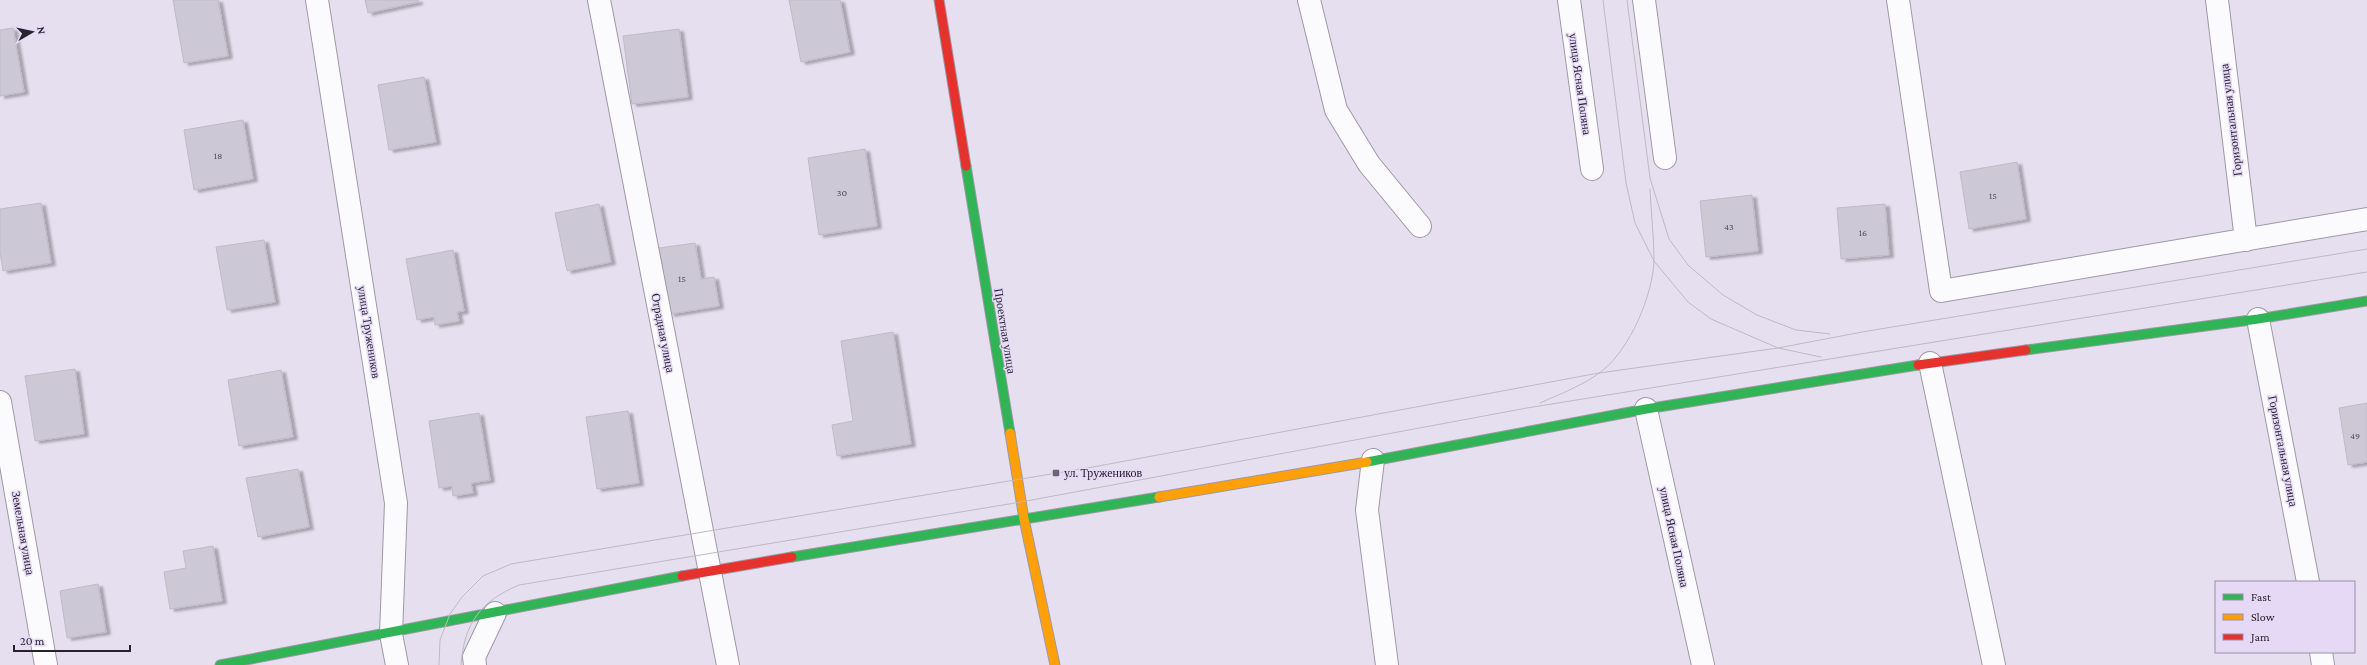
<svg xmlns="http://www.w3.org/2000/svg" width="2367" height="665" font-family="'Crimson Pro',serif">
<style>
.building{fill:#cdc8d5;stroke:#c0bac7;filter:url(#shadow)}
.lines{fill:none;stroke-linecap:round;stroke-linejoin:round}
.street-casing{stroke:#9e99a6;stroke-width:24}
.fast-casing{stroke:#9e99a6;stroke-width:11}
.slow-casing{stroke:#9e99a6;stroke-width:11}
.jam-casing{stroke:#9e99a6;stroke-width:11}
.street{stroke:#fbfafd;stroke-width:22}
.fast{stroke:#30b455;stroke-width:9}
.slow{stroke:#ff9f0a;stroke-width:9}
.jam{stroke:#e5322d;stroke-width:9}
.tram{stroke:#bdbbc0;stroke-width:1}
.poi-dot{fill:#6a6572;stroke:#e5d9f6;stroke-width:1.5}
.labels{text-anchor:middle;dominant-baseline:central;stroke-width:3;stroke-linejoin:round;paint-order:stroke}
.number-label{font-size:10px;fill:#534f5a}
.street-label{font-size:12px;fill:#27232e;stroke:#e5d9f6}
.poi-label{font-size:12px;fill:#27232e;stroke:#e5d9f6;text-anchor:start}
</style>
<defs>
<filter id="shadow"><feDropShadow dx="4.5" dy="2.5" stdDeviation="1" flood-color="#0004"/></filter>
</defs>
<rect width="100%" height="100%" fill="#e6dff0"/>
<!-- building -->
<g class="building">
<path d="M173 0H218L228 56 184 63Z"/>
<path d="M365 0H418V2L368 13Z"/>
<path d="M789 0H840L850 52 801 62Z"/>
<path d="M13 28 24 92 0 96V30Z"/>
<path d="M679 29 688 97 632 104 623 36Z"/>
<path d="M424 77 436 142 389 150 378 85Z"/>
<path d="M243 120 253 179 194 190 184 130Z"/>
<path d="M865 149 877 226 819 235 808 158Z"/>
<path d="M2017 162 2026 219 1969 229 1960 172Z"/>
<path d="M1752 195 1758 251 1706 257 1700 201Z"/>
<path d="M41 203 51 263 3 271 0 252V209Z"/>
<path d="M599 204 611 262 567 271 555 213Z"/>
<path d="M1885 204 1889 255 1841 259 1837 208Z"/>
<path d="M264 240 275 302 227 310 216 247Z"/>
<path d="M695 243 701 279 714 277 719 306 670 314 659 248Z"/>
<path d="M453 250 464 311 457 312 459 321 435 325 434 317 417 320 406 259Z"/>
<path d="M893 332 911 444 837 456 832 425 853 421 841 341Z"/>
<path d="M75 369 84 434 35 441 25 376Z"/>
<path d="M281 370 293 437 239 446 228 380Z"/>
<path d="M2367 403V462L2348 465 2339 408Z"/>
<path d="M628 411 639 483 597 489 586 417Z"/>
<path d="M479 413 490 480 471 483 473 493 453 496 452 486 439 488 429 421Z"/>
<path d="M298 469 309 527 258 537 246 478Z"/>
<path d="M213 546 222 601 170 609 164 572 186 568 183 551Z"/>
<path d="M98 584 106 632 67 638 60 591Z"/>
</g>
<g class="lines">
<!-- street casing -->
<g class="street-casing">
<g id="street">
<path d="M317 0 396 503 391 634 397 665"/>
<path d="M599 0 728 665"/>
<path d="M1309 0 1336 110 1369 164 1420 226"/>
<path d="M1569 0 1592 169"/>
<path d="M1644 0 1665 158"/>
<path d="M1898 0 1941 291 2367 219"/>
<path d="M2217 0 2246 240"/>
<path d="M2258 319 2308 582"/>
<path d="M1930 363 1994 665"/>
<path d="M0 402 46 665"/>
<path d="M1646 409 1703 665"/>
<path d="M1373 460 1367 510 1387 665"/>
<path d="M2321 652 2323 665"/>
<path d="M475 665 474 657 495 613"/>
</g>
</g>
<!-- fast casing -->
<g class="fast-casing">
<g id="fast">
<path d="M966 166 1010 433"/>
<path d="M2026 350 2258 319 2367 301"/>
<path d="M1367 462 1646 409 1918 365"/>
<path d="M792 557 1159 497"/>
<path d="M220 665 682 576"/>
</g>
</g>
<!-- slow casing -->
<g class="slow-casing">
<g id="slow">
<path d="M1010 433 1024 519 1055 665"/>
<path d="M1159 497 1367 462"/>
</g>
</g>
<!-- jam casing -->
<g class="jam-casing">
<g id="jam">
<path d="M939 0 966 166"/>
<path d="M1918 365 2026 350"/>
<path d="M682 576 792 557"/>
</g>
</g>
<!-- street -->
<use href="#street" class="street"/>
<!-- fast -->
<use href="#fast" class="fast"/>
<!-- slow -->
<use href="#slow" class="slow"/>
<!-- jam -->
<use href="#jam" class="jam"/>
<!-- tram -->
<g class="tram">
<path d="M1603 0 1626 183 1635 223 1654 261 1688 302 1711 319 1778 348 1821 357"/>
<path d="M1627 0 1650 178 1669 239 1688 265 1723 295 1757 315 1796 330 1830 334"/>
<path d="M1540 403C1560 394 1584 385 1602 371 1630 349 1653 295 1654 260 1654 236 1651 213 1650 189"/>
<path d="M439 665 440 640 450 614 462 597 483 576 511 564 1093 467 1599 373 1778 348 1862 332 2367 249"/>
<path d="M461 665C464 623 481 601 519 585L1021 502 1527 408 2367 272"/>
</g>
</g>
<!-- markers -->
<rect class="poi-dot" x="1052" y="469" width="8" height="8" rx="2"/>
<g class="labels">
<!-- number labels -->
<g class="number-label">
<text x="218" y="155">18</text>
<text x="842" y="192">30</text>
<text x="1993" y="195">15</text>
<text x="1729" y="226">43</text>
<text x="1863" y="232">16</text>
<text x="682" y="278">15</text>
<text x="2355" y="435">49</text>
</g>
<!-- street labels -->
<g class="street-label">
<text transform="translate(1580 84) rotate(82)">улица Ясная Поляна</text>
<text transform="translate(2231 120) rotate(-97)">Горизонтальная улица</text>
<text transform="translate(1005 331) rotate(81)">Проектная улица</text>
<text transform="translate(369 332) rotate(81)">улица Тружеников</text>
<text transform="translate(663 333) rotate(79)">Отрадная улица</text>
<text transform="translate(2283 451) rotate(79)">Горизонтальная улица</text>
<text transform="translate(23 533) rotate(80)">Земельная улица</text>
<text transform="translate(1674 537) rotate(78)">улица Ясная Поляна</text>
</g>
<!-- poi labels -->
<g class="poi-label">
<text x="1064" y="473">ул. Тружеников</text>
</g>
</g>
<!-- legend -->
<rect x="2215" y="581" width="140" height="72" fill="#e5d9f6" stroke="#9990a6"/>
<rect x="2223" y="594" width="20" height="6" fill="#30b455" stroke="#9990a6"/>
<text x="2251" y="601" font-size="12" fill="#27232e">Fast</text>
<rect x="2223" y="614" width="20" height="6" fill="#ff9f0a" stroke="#9990a6"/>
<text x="2251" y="621" font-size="12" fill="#27232e">Slow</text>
<rect x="2223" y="634" width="20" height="6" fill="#e5322d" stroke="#9990a6"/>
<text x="2251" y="641" font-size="12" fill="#27232e">Jam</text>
<!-- north arrow -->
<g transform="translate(32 32) rotate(81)" stroke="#e5d9f6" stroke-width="3" paint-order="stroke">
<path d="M0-3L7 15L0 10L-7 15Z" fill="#27232e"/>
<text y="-6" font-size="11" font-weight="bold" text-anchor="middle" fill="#27232e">N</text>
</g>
<!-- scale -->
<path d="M14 645v6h116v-6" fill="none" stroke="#27232e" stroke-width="2"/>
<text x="20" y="645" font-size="12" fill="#27232e" stroke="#e5d9f6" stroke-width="3" paint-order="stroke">20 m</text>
</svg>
